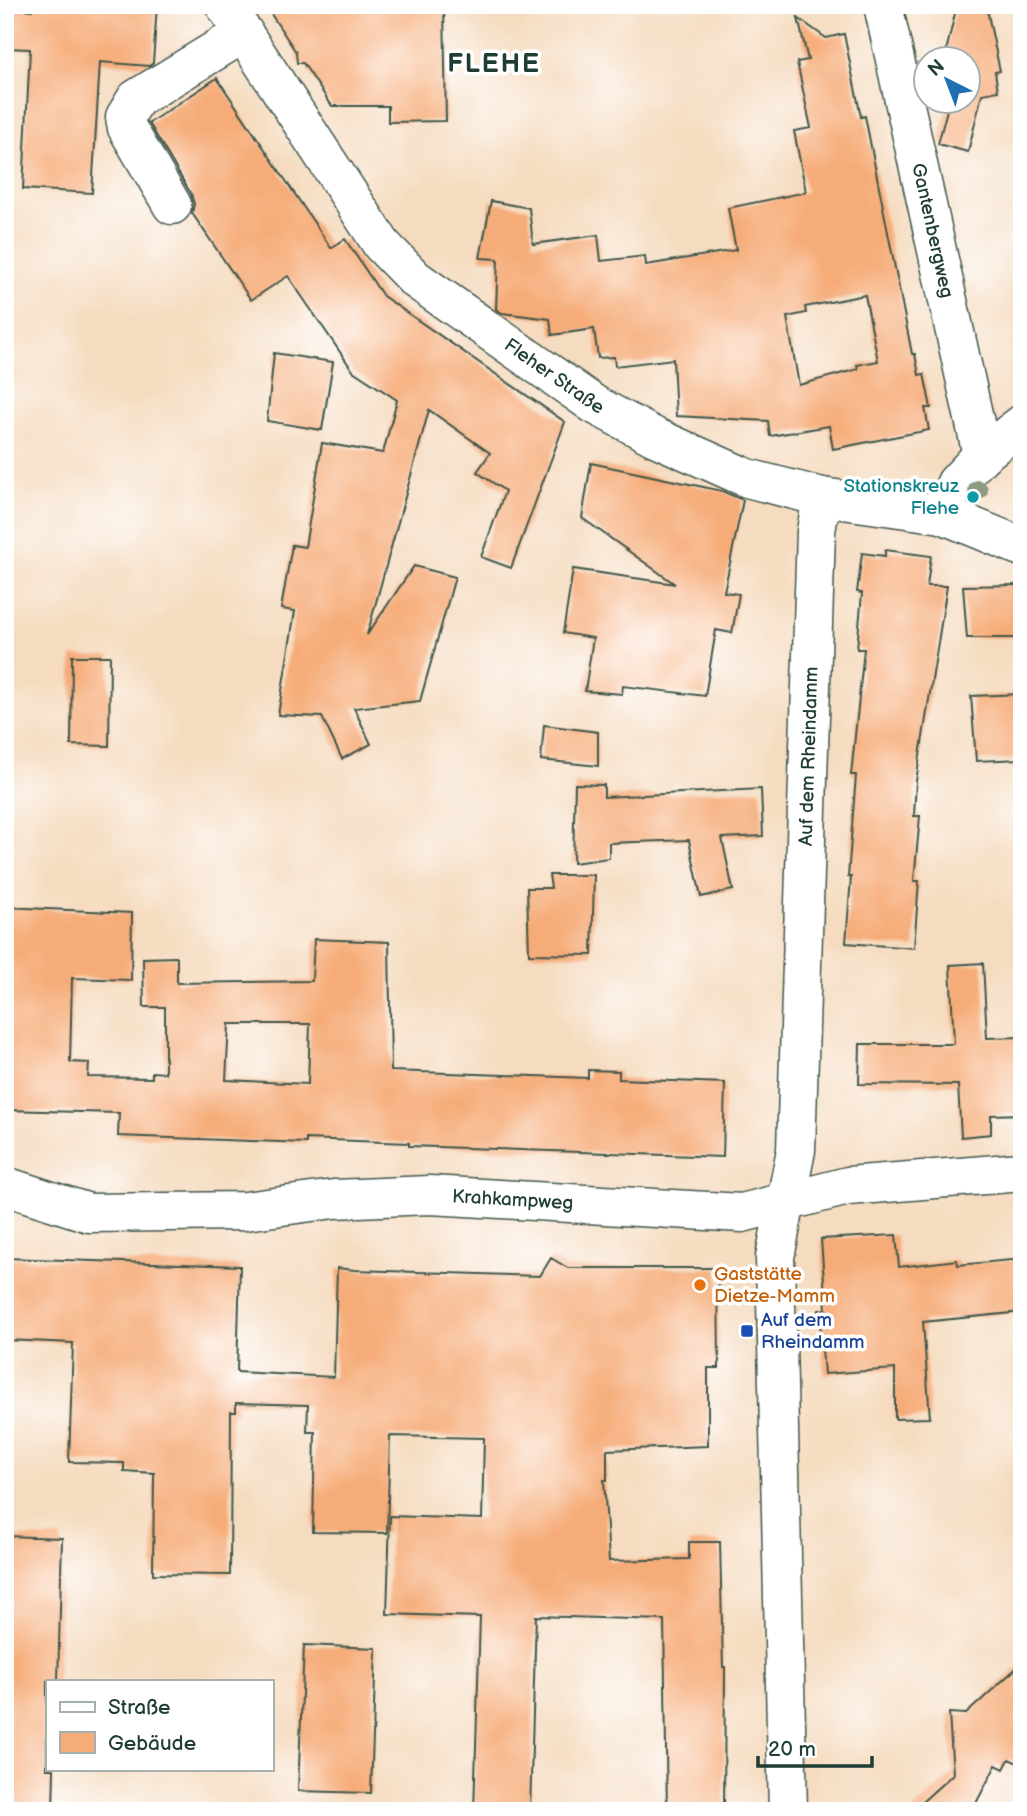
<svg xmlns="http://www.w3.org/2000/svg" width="1027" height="1816" font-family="'Balsamiq Sans',sans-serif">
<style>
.building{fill:#f6ac78;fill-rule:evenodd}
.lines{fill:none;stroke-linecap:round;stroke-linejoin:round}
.minor-casing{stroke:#3f5549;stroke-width:41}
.minor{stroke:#fff;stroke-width:38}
.tree{fill:#8d9a81}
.culture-dot{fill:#0f9aa8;stroke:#fff;stroke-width:2.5}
.food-dot{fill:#e8710a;stroke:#fff;stroke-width:2.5}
.transit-dot{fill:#1a4fb4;stroke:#fff;stroke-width:2.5}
.labels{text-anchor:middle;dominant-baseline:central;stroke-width:7;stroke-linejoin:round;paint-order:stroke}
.street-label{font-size:19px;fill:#1f3d34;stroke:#fff}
.culture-label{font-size:19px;fill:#0d838f;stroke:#fff;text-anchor:end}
.food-label{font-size:19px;fill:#c56008;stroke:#fff;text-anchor:start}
.transit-label{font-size:19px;fill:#164399;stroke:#fff;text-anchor:start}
.district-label{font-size:26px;font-weight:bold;letter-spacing:2px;fill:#1f3d34;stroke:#fff}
</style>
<rect width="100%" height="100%" fill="#fff"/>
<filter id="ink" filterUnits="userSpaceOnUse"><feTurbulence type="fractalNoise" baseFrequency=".0143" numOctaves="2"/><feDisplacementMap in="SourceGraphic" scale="14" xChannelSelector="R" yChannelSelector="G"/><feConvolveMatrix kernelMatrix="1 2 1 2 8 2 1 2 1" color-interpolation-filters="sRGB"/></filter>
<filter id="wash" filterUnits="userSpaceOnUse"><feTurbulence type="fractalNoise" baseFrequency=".00686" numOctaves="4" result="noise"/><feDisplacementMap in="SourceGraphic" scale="28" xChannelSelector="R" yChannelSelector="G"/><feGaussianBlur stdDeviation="1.57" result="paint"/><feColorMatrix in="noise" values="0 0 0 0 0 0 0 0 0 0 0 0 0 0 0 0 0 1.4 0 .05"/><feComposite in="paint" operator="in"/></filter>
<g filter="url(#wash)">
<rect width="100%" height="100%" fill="#f5dcc0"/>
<g id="blocks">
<!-- building -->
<g class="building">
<path d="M32 5H157L153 63 149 66 100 62 92 193 23 189 30 49 5 48V8L32 10Z"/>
<path d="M265 5H444L446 121 388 122V106H332L303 63H297L296 52Z"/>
<path d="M957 5H986L1000 71 995 72 998 91 982 94 968 152 938 144 949 102H968V60H944Z"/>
<path d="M798 18 826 38 844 34 861 117 865 116 912 354H915L919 375 924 374 931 408H925L929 430 833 449 829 426 770 436 768 421 676 416 673 359 615 366 614 357 598 358 594 329 552 335 550 319 502 313 496 309 498 259 480 258 491 201 529 208 533 244 598 235 601 261 645 256 646 265 736 250 728 208 806 192 794 131 811 128 797 62 808 60ZM865 295 878 361 857 365 858 369 799 385 787 317 806 313 805 307Z"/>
<path d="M217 78 331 248 345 239 383 296 565 422 511 568 481 557 505 491 477 472 490 453 429 410 367 635 414 566 455 577 420 701 354 708 371 744 342 759 322 717 278 715 295 611 281 609 292 545 305 547 322 443 383 453 397 400 353 371 288 276 251 300 192 213 194 204 191 194 149 123Z"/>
<path d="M274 353 333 362 322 430 267 421Z"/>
<path d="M591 463 722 491 743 500 724 592 739 594 732 633 716 630 705 696 623 686 622 694 585 691 593 638 563 633 573 569 675 584 582 518Z"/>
<path d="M885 550 931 556 927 586H947L916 781 914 816H920L914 881H919L914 948 846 943 851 877H848L856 775H851L864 649H857L862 593 857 592 862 553 885 556Z"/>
<path d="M1018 585 1020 638H967L963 586Z"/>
<path d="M72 656H110L109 746 71 745Z"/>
<path d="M1022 694V759L976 761 971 696Z"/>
<path d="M544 725 598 732V766L541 760Z"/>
<path d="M575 784 604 785V797L761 789 763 836 722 838 733 890 701 897 689 840 609 843V858L573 863Z"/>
<path d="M549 875H594L592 955 529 954 527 888H551Z"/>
<path d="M5 907 132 913 131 980 72 978 70 1062 89 1063 88 1077 152 1078V1072L165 1073V1007H144L143 958 177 957V983L312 981 314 939 389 942 391 1071 588 1078V1070L619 1071V1079L725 1083 723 1157 409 1146V1143L306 1139V1143L118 1136 119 1113 5 1110ZM229 1024H310L308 1084 226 1080Z"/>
<path d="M983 963 987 1038 1022 1037V1114L991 1115V1134L961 1137 958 1085 859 1084 860 1044H954L950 965Z"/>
<path d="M896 1235 899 1267 957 1260 958 1265 1022 1259V1312L923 1322 930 1418 895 1419V1369L824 1374 819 1310 826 1309 821 1239Z"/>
<path d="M5 1258 240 1266 237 1372 334 1377 337 1268 355 1270 540 1276 551 1258 568 1268H718L719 1368H708V1446L607 1450V1480H604L609 1561 689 1559V1542H720L723 1667H725L724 1811H667L664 1620 536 1616 530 1811H474L480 1617 387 1614 390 1516 482 1519 484 1438 390 1436 387 1533 313 1532 315 1432H307L308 1405 236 1403V1412H231L230 1575 153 1574 154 1473 124 1471V1463L69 1462 73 1343 5 1340Z"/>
<path d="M5 1536 62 1538 58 1681H47V1769H54L53 1811H5Z"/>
<path d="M304 1645 376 1648 371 1793 298 1791Z"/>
<path d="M1022 1663V1765L1009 1759 1004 1769 996 1765 972 1811H912L953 1774 949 1713 966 1714Z"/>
</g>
</g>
</g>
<g filter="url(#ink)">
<use href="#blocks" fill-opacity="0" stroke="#3f5549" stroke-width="2"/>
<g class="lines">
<!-- minor casing -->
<g class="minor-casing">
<g id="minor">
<path id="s1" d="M225 5 382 245 415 279 595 405 655 437 747 478 822 497 942 514 1022 547"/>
<path id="s2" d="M883 5 982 455"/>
<path d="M172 205 127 128 125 117 136 99 244 33"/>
<path d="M942 514 956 483 982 455 1022 424"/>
<path id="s3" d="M5 1186 89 1213 245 1211 334 1199 430 1195 742 1213 848 1186 1022 1172"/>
<path id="s4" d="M788 1811 775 1257 796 1150 816 531 822 497"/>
</g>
</g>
<!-- minor -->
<use href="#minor" class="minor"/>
</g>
<!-- trees -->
<circle class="tree" cx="978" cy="490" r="10"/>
</g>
<!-- markers -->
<circle class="culture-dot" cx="973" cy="497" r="7"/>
<circle class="food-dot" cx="700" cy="1285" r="7"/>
<rect class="transit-dot" x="740" y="1324" width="14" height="14" rx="3.5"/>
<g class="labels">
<!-- street labels -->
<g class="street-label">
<text stroke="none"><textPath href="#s2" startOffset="231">Gantenbergweg</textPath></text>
<text stroke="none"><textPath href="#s1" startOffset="504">Fleher Straße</textPath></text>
<text stroke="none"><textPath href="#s4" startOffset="1057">Auf dem Rheindamm</textPath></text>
<text stroke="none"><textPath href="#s3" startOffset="513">Krahkampweg</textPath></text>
</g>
<!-- culture labels -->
<g class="culture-label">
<text x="959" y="486">Stationskreuz<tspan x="959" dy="22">Flehe</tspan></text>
</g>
<!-- food labels -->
<g class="food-label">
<text x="714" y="1274">Gaststätte<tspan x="714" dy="22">Dietze-Mamm</tspan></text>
</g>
<!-- transit labels -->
<g class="transit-label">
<text x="761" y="1320">Auf dem<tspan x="761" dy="22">Rheindamm</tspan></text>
</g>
<!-- district labels -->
<g class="district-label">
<text x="494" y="64">FLEHE</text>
</g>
</g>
<!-- margin -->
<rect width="1027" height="1816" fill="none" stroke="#fff" stroke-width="28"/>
<!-- legend -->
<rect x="46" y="1680" width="228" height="91" fill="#ffffff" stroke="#a5b1ae" stroke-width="2"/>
<rect x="60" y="1702" width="35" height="10" fill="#ffffff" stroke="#a5b1ae" stroke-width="2"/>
<text x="108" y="1714" font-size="21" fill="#1f3d34">Straße</text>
<rect x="60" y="1732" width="35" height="21" fill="#f6ac78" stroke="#a5b1ae" stroke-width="2"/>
<text x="108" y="1750" font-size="21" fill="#1f3d34">Gebäude</text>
<!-- north arrow -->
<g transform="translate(947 80) rotate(318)"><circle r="33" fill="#ffffff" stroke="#a5b1ae" stroke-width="2"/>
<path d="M0-5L12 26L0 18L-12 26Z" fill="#1f6fb2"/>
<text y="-10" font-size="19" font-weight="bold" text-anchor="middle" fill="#1f3d34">N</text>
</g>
<!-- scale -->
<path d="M758 1756v10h114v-10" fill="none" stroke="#1f3d34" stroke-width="3.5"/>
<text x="768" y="1756" font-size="21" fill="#1f3d34" stroke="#ffffff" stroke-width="5" paint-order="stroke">20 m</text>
</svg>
